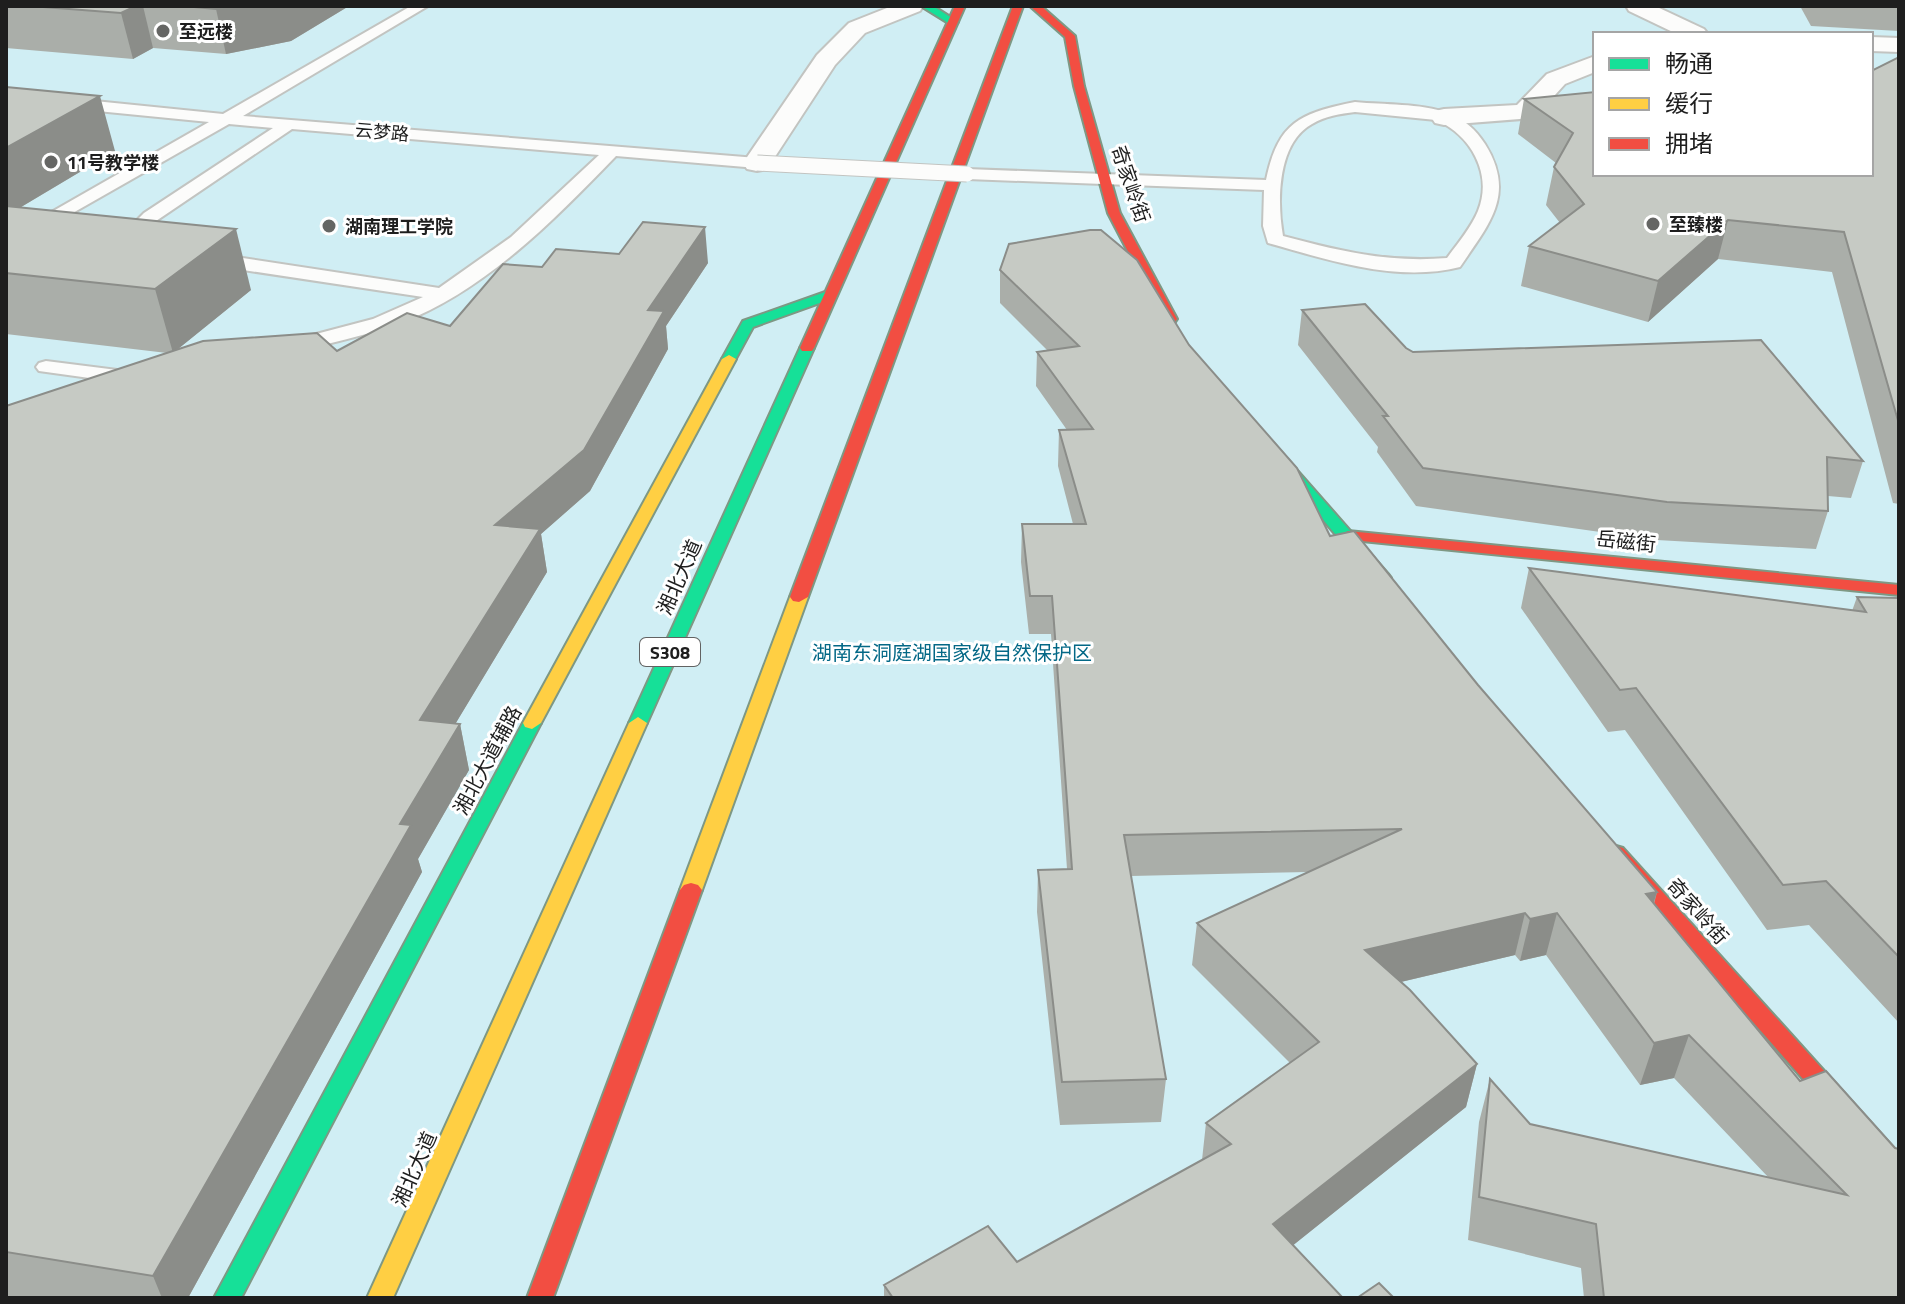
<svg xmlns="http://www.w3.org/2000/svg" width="1905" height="1304" font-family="'Titillium Web','Noto Sans SC',sans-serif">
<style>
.park{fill:#d0eef4;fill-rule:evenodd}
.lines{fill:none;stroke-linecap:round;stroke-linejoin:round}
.lane-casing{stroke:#c2c4c1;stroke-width:4}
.street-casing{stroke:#c2c4c1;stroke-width:4}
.fast-casing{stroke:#7e9884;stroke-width:4}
.slow-casing{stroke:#7e9884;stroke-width:4}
.jam-casing{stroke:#7e9884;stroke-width:4}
.lane{fill:#fcfcfb;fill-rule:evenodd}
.street{fill:#fcfcfb;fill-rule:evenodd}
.fast{fill:#16e098;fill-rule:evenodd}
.slow{fill:#ffcf43;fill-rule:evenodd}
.jam{fill:#f24e42;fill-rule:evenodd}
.lane-bridge-casing{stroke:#c2c4c1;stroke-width:17;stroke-linecap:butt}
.lane-bridge{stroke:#fcfcfb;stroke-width:15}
.wall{fill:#aaaea9}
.shaded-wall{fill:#8b8d89}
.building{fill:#c6cac4;stroke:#8b8d89;stroke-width:2}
.poi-dot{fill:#656664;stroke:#fff;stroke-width:3}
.labels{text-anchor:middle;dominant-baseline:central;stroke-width:6;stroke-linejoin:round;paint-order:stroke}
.far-poi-label{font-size:18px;font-weight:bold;fill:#1e1e1e;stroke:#fff;text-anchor:start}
.far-street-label{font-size:18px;fill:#1e1e1e;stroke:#fff}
.shield{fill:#fff;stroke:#626262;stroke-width:2}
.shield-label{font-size:18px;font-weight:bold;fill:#1e1e1e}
.street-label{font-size:20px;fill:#1e1e1e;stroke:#fff}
.park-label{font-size:20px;fill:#036886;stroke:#fff}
</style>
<rect width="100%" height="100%" fill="#e8ede7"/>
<!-- park -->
<path class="park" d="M6 6H1899V1298H6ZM1595 34H1871V174H1595Z"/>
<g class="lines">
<!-- lane casing -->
<g class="lane-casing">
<g id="lane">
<path d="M411 6H428L243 116 757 158 765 163 757 168 616 156C554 220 486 290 401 323 365 336 326 344 289 353L279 347 282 343 373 319 423 297 210 265 201 259 203 255 210 253 439 288 511 237 599 155 292 129 156 221 147 230 145 238 153 245 150 249C141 251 133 248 127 240L129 228 144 213 273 128 229 124 6 251V238L209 122 6 102V92L223 114Z"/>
<path d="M1355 102C1385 105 1419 103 1448 113 1464 119 1476 130 1485 144 1517 195 1488 225 1460 267 1397 283 1328 260 1268 243L1263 226 1264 190 967 179 959 174 967 169 1266 180C1278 122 1300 113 1355 102ZM1355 112 1436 120C1471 135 1493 174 1478 211 1471 228 1458 243 1447 258 1389 263 1339 251 1283 236 1277 202 1277 143 1312 124 1325 116 1340 114 1355 112Z"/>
<path d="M46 361 133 372 143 378 133 384 39 371 36 367 39 363Z"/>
</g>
</g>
<!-- street casing -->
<g class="street-casing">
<g id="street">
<path d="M892 6H923L920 11 865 33 835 65 767 169 757 171 747 169 743 163 817 55 849 23Z"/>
<path d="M1626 6H1655L1704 29 1708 34H1677L1629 11Z"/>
<path d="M1871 37 1899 38V52L1871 51Z"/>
<path d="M1595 56V72L1565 84 1534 118 1444 125 1435 123 1431 117 1435 111 1444 109 1517 105 1547 74Z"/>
</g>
</g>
<!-- fast casing -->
<g class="fast-casing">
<g id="fast">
<path d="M921 6H933L958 22 950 24Z"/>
<path d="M831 290 836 291V297L753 327 734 362 729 363 722 359 743 321Z"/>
<path d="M807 344 814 348 647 723 638 729 631 727 629 723 800 348Z"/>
<path d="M1268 441 1273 443 1388 574 1391 578 1388 582H1376L1263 449V443Z"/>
<path d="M532 717 541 723 241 1298H214L523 723Z"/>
</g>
</g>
<!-- slow casing -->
<g class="slow-casing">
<g id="slow">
<path d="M729 355 736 359 541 723 532 729 525 727 523 723 722 359Z"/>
<path d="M799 592 808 597 702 890 698 895H684L680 890 790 597Z"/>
<path d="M638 717 647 723 393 1298H367L629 723Z"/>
</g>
</g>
<!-- jam casing -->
<g class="jam-casing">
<g id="jam">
<path d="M955 6H965L814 348 812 351H802L800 348Z"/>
<path d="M1013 6H1023L808 597 799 602 793 601 790 597Z"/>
<path d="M1030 6H1041L1075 36 1084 86 1120 213 1177 319 1175 322H1165L1163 319 1108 213 1074 86 1065 37Z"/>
<path d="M1348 531 1899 585V595L1342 539 1340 536Z"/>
<path d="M1616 846 1623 848 1899 1154V1181L1890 1178 1609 858 1606 853 1609 848Z"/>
<path d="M691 883 698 885 702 890 553 1298H527L680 890 684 885Z"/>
</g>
</g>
<!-- lane -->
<use href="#lane" class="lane"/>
<!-- street -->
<use href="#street" class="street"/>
<!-- fast -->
<use href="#fast" class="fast"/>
<!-- slow -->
<use href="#slow" class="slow"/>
<!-- jam -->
<use href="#jam" class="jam"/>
<!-- lane-bridge casing -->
<g class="lane-bridge-casing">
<path id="lane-bridge" d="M757 163 967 174"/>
</g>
<!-- lane-bridge -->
<use href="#lane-bridge" class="lane-bridge"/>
</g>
<!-- wall -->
<g class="wall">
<path d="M6 6H349L291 41 226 54 153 48 133 59 6 48Z"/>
<path d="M1800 6H1899V31L1811 26Z"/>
<path d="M1899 57V504L1893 503 1832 272 1718 259 1648 322 1521 286 1529 246 1560 223 1546 205 1554 167 1556 163 1518 134 1524 99 1595 92V174H1871Z"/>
<path d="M6 87 115 151 21 207 251 290 178 349 337 351 450 326 542 267 708 263 666 326 668 349 590 491 541 534 547 572 455 724H460L469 770 418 859 422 872 188 1298 6 1297V406L167 353 6 334Z"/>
<path d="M1000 270 1189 345 1330 536 1478 685 1657 892 1654 904 1800 1081 1899 1298H1584L1581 1268 1468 1240 1479 1122 1490 1079 1530 1124 1769 1178 1674 1078 1640 1085 1546 955 1520 961 1515 955 1401 982 1477 1064 1466 1107 1293 1245 1343 1298H884V1285L1017 1262 1202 1160 1206 1123 1290 1063 1192 965 1197 923 1308 872 1131 876 1166 1079 1161 1122 1060 1125 1037 912 1038 870 1067 869 1051 634H1029L1021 562 1022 524H1073L1058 466 1059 430H1067L1036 386 1037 352 1047 350 1000 303Z"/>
<path d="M1302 310 1413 352 1863 461 1851 498 1828 496V511L1816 549 1657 540 1416 506 1377 452 1378 447 1298 345Z"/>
<path d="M1529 568 1852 611 1857 597 1899 598V1023L1809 925 1767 930 1625 730 1608 732 1521 608Z"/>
</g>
<!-- shaded-wall -->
<g class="shaded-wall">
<path d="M136 6H143L153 48 133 59 121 13Z"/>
<path d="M229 6H349L291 41 226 54 216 9Z"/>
<path d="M100 96 115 151 6 216V148Z"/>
<path d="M1728 220 1718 259 1648 322 1658 281Z"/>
<path d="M705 227 708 263 666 326 668 349 590 491 541 534 547 572 430 766 420 720 495 525Z"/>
<path d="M236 229 251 290 173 353 155 289Z"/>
<path d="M460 724 469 770 418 859 422 872 188 1298H162L153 1276 400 824Z"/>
<path d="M1657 892 1644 934 1646 894Z"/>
<path d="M1525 913 1515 955 1358 992 1365 950Z"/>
<path d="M1557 913 1546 955 1520 961 1530 919Z"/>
<path d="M1689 1035 1674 1078 1640 1085 1654 1043Z"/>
<path d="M1477 1064 1466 1107 1266 1267 1273 1224Z"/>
</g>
<!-- building -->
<g class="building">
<path d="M30 6H136L121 13Z"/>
<path d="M183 6H229L216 9Z"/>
<path d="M1899 57V424L1844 232 1728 220 1658 281 1529 246 1584 204 1554 167 1573 133 1524 99 1595 92V174H1871V71Z"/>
<path d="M6 87 100 96 6 148Z"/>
<path d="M6 206 236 229 155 289 6 273Z"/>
<path d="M643 222 705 227 648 310 664 311 584 450 495 525 540 529 420 720 460 724 400 824 411 825 153 1276 6 1252V406L203 341 317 333 337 351 407 313 450 326 503 264 542 267 556 249 619 254Z"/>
<path d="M1090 230H1101L1137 260 1189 345 1297 468 1330 536 1354 531 1478 685 1657 892 1646 894 1800 1081 1826 1071 1895 1148 1899 1149V1298H1604L1596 1224 1479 1197 1490 1079 1530 1124 1847 1195 1689 1035 1654 1043 1557 913 1530 919 1525 913 1365 950 1410 990 1477 1064 1273 1224 1343 1298H893L884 1285 988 1226 1017 1262 1231 1144 1206 1123 1319 1042 1197 923 1402 829 1124 835 1166 1079 1062 1082 1038 870 1072 869 1052 596H1030L1022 524H1086L1059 430 1093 429 1037 352 1079 346 1000 270 1009 244Z"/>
<path d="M1365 304 1406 348 1413 352 1761 340 1863 461 1827 457 1828 511 1667 502 1423 468 1383 416H1388L1302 310Z"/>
<path d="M1529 568 1866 612 1857 597 1899 598V957L1826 881 1783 885 1636 688 1620 690Z"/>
<path d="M1379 1283 1394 1298H1357Z"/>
</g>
<!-- markers -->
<g class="poi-dot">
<circle cx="163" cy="31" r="8"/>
<circle cx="51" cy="162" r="8"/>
<circle cx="1653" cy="224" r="8"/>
<circle cx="329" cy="226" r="8"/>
</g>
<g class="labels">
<!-- far-poi labels -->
<g class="far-poi-label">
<text x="179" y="31">至远楼</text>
<text x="67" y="162">11号教学楼</text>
<text x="1669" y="224">至臻楼</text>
<text x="345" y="226">湖南理工学院</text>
</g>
<!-- far-street labels -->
<g class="far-street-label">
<text transform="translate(382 132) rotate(5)">云梦路</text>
</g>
<!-- shield labels -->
<rect class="shield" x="640" y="638" width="60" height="28" rx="6"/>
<g class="shield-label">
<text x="670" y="652">S308</text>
</g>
<!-- street labels -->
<g class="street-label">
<text transform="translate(1131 184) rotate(71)">奇家岭街</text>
<text transform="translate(1626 541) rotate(6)">岳磁街</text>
<text transform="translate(679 577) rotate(-66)">湘北大道</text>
<text transform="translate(487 760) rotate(-62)">湘北大道辅路</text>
<text transform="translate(1698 911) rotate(48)">奇家岭街</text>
<text transform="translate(414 1169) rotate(-66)">湘北大道</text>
</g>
<!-- park labels -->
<g class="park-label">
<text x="952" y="652">湖南东洞庭湖国家级自然保护区</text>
</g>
</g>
<!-- border -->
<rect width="1905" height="1304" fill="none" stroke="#1e1e1e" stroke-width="16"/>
<!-- legend -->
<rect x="1593" y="32" width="280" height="144" fill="#ffffff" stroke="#a5a5a5" stroke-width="2"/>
<rect x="1609" y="58" width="40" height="12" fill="#16e098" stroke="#a5a5a5" stroke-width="2"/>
<text x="1665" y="72" font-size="24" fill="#1e1e1e">畅通</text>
<rect x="1609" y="98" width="40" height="12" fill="#ffcf43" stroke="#a5a5a5" stroke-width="2"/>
<text x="1665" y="112" font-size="24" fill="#1e1e1e">缓行</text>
<rect x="1609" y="138" width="40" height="12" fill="#f24e42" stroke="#a5a5a5" stroke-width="2"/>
<text x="1665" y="152" font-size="24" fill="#1e1e1e">拥堵</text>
</svg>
